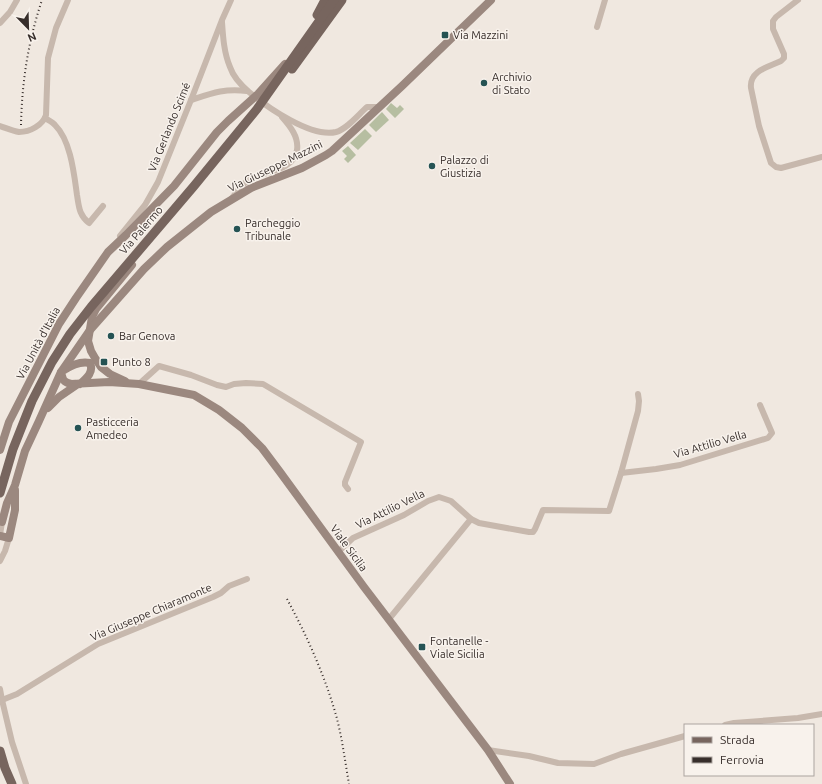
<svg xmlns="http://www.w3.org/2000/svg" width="822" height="784" font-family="Ubuntu,sans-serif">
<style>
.green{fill:#b6bea1}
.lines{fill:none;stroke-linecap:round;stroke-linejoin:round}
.street{stroke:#c7b8ad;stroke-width:6}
.secondary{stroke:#9b887f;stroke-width:8}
.primary{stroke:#77655e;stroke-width:9}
.rail{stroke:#372e2b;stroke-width:2;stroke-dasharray:1 3;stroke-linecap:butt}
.poi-dot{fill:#255354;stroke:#f8f2ec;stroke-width:1.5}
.labels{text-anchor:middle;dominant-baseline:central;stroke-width:3;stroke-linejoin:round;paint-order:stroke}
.poi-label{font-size:11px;fill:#372e2b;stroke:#f8f2ec;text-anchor:start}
.street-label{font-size:11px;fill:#372e2b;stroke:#f8f2ec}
</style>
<rect width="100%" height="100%" fill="#f0e8e0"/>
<!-- green -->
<g class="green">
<path d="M391 103 397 108 400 105 404 109 395 118 386 109Z"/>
<path d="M382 112 389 120 376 132 369 125Z"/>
<path d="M365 129 372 136 358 150 350 143Z"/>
<path d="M348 146 356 155 348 163 344 159 347 156 342 151Z"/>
</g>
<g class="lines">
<!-- street -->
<g class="street">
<path d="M798 0 776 17 773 21V29L784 54V58L781 61C768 67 749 71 751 88L759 126 771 163 776 167 781 168 822 157"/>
<path d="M222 22C223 37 224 53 230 67 233 76 242 86 249 92 267 107 311 138 336 132 347 129 358 115 367 107H379"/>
<path d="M0 23 10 12 17 0"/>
<path d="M597 27 605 0"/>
<path d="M191 100C212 93 225 88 247 91"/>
<path d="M45 118C48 120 53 122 55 125 71 141 74 174 77 195 79 207 79 215 89 223L103 206"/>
<path d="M0 126C6 128 13 131 19 132 30 132 43 125 46 115L48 58 56 28 68 0"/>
<path d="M232 198C237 192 241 184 249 180 264 171 294 171 297 150 299 137 290 126 282 117"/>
<path d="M120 236 145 205 158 182 191 100 222 20 231 0"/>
<path d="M139 384 159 366 191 375 217 385 226 387 234 384 246 383 263 384 361 442 345 482V485L348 489"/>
<path d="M621 473 656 469 680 465 768 438 772 433 760 405"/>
<path d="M0 535 2 522"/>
<path d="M339 551 353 538 404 515 428 501 439 497 451 501 471 519 479 523 529 532H533L535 529 543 510 609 511 621 473 638 411 639 401 638 394"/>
<path d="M0 561 5 551 9 538"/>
<path d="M389 619 471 519"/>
<path d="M0 689 2 700 12 742 26 784"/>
<path d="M2 700 17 694 98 644 213 597 221 593 229 586 247 579"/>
<path d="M725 725 734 723 798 718 822 714"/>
<path d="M488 750 529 756 558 763 594 764 621 754 685 736"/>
</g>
<!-- secondary -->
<g class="secondary">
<path d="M125 381 110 374 101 367 95 358 91 351 88 341 92 317 96 309 132 265"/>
<path d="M80 384C87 378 94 372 90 363 79 361 70 366 61 372 63 380 63 382 71 384L109 382 139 384 194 395 219 410 242 428 262 448 280 472 364 587 488 750 510 784"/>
<path d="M48 408 59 397 78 384"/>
<path d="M0 450 9 422 59 324 76 298 108 252 126 235 174 186 217 132 228 121 258 94 285 64"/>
<path d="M2 522 7 503 15 485 25 451 39 421 61 372 90 330 144 269 167 247 211 212 251 188 302 168 326 155 332 151 402 86 491 0"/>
<path d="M0 536 9 538 15 510V490"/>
</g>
<!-- primary -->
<g class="primary">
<path d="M317 15 325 0"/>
<path d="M292 69 342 0"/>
<path d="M0 493 13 449 32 401 52 362 70 334 91 307 194 186 257 109 334 0"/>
<path d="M0 751 5 768 12 784"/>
</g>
<!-- rail -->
<g class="rail">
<path d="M21 125C22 81 28 42 42 0"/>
<path d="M287 599C307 636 324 674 336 715 342 737 345 761 349 784"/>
</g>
</g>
<!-- markers -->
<g class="poi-dot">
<rect x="441" y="31" width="8" height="8" rx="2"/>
<circle cx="484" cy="83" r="4"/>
<circle cx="432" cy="166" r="4"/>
<circle cx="237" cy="229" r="4"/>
<circle cx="111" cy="336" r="4"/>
<rect x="100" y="358" width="8" height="8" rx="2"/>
<circle cx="78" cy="428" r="4"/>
<rect x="418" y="643" width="8" height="8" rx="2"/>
</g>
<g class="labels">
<!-- poi labels -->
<g class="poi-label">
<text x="453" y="35">Via Mazzini</text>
<text x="492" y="77">Archivio<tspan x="492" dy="13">di Stato</tspan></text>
<text x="440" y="160">Palazzo di<tspan x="440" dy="13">Giustizia</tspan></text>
<text x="245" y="223">Parcheggio<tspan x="245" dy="13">Tribunale</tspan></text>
<text x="119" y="336">Bar Genova</text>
<text x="112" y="362">Punto 8</text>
<text x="86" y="422">Pasticceria<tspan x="86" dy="13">Amedeo</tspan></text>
<text x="430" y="641">Fontanelle -<tspan x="430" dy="13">Viale Sicilia</tspan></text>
</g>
<!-- street labels -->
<g class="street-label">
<text transform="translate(169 127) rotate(-68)">Via Gerlando Scimé</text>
<text transform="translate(275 166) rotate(-26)">Via Giuseppe Mazzini</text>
<text transform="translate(141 230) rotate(-49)">Via Palermo</text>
<text transform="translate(38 343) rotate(-62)">Via Unità d'Italia</text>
<text transform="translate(710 444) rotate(-16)">Via Attilio Vella</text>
<text transform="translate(390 509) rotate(-26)">Via Attilio Vella</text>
<text transform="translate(349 548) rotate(54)">Viale Sicilia</text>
<text transform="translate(151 612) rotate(-23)">Via Giuseppe Chiaramonte</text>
</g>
</g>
<!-- legend -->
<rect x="684" y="724" width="130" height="52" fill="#f8f2ec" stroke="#aba49f"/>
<rect x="692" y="737" width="20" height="6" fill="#77655e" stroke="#aba49f"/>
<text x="720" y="744" font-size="12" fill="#372e2b">Strada</text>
<rect x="692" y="757" width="20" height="6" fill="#372e2b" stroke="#aba49f"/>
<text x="720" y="764" font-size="12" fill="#372e2b">Ferrovia</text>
<!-- north arrow -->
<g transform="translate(28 28) rotate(157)" stroke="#f8f2ec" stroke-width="3" paint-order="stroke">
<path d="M0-3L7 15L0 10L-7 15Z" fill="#372e2b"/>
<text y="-6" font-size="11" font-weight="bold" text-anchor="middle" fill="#372e2b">N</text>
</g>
</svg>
